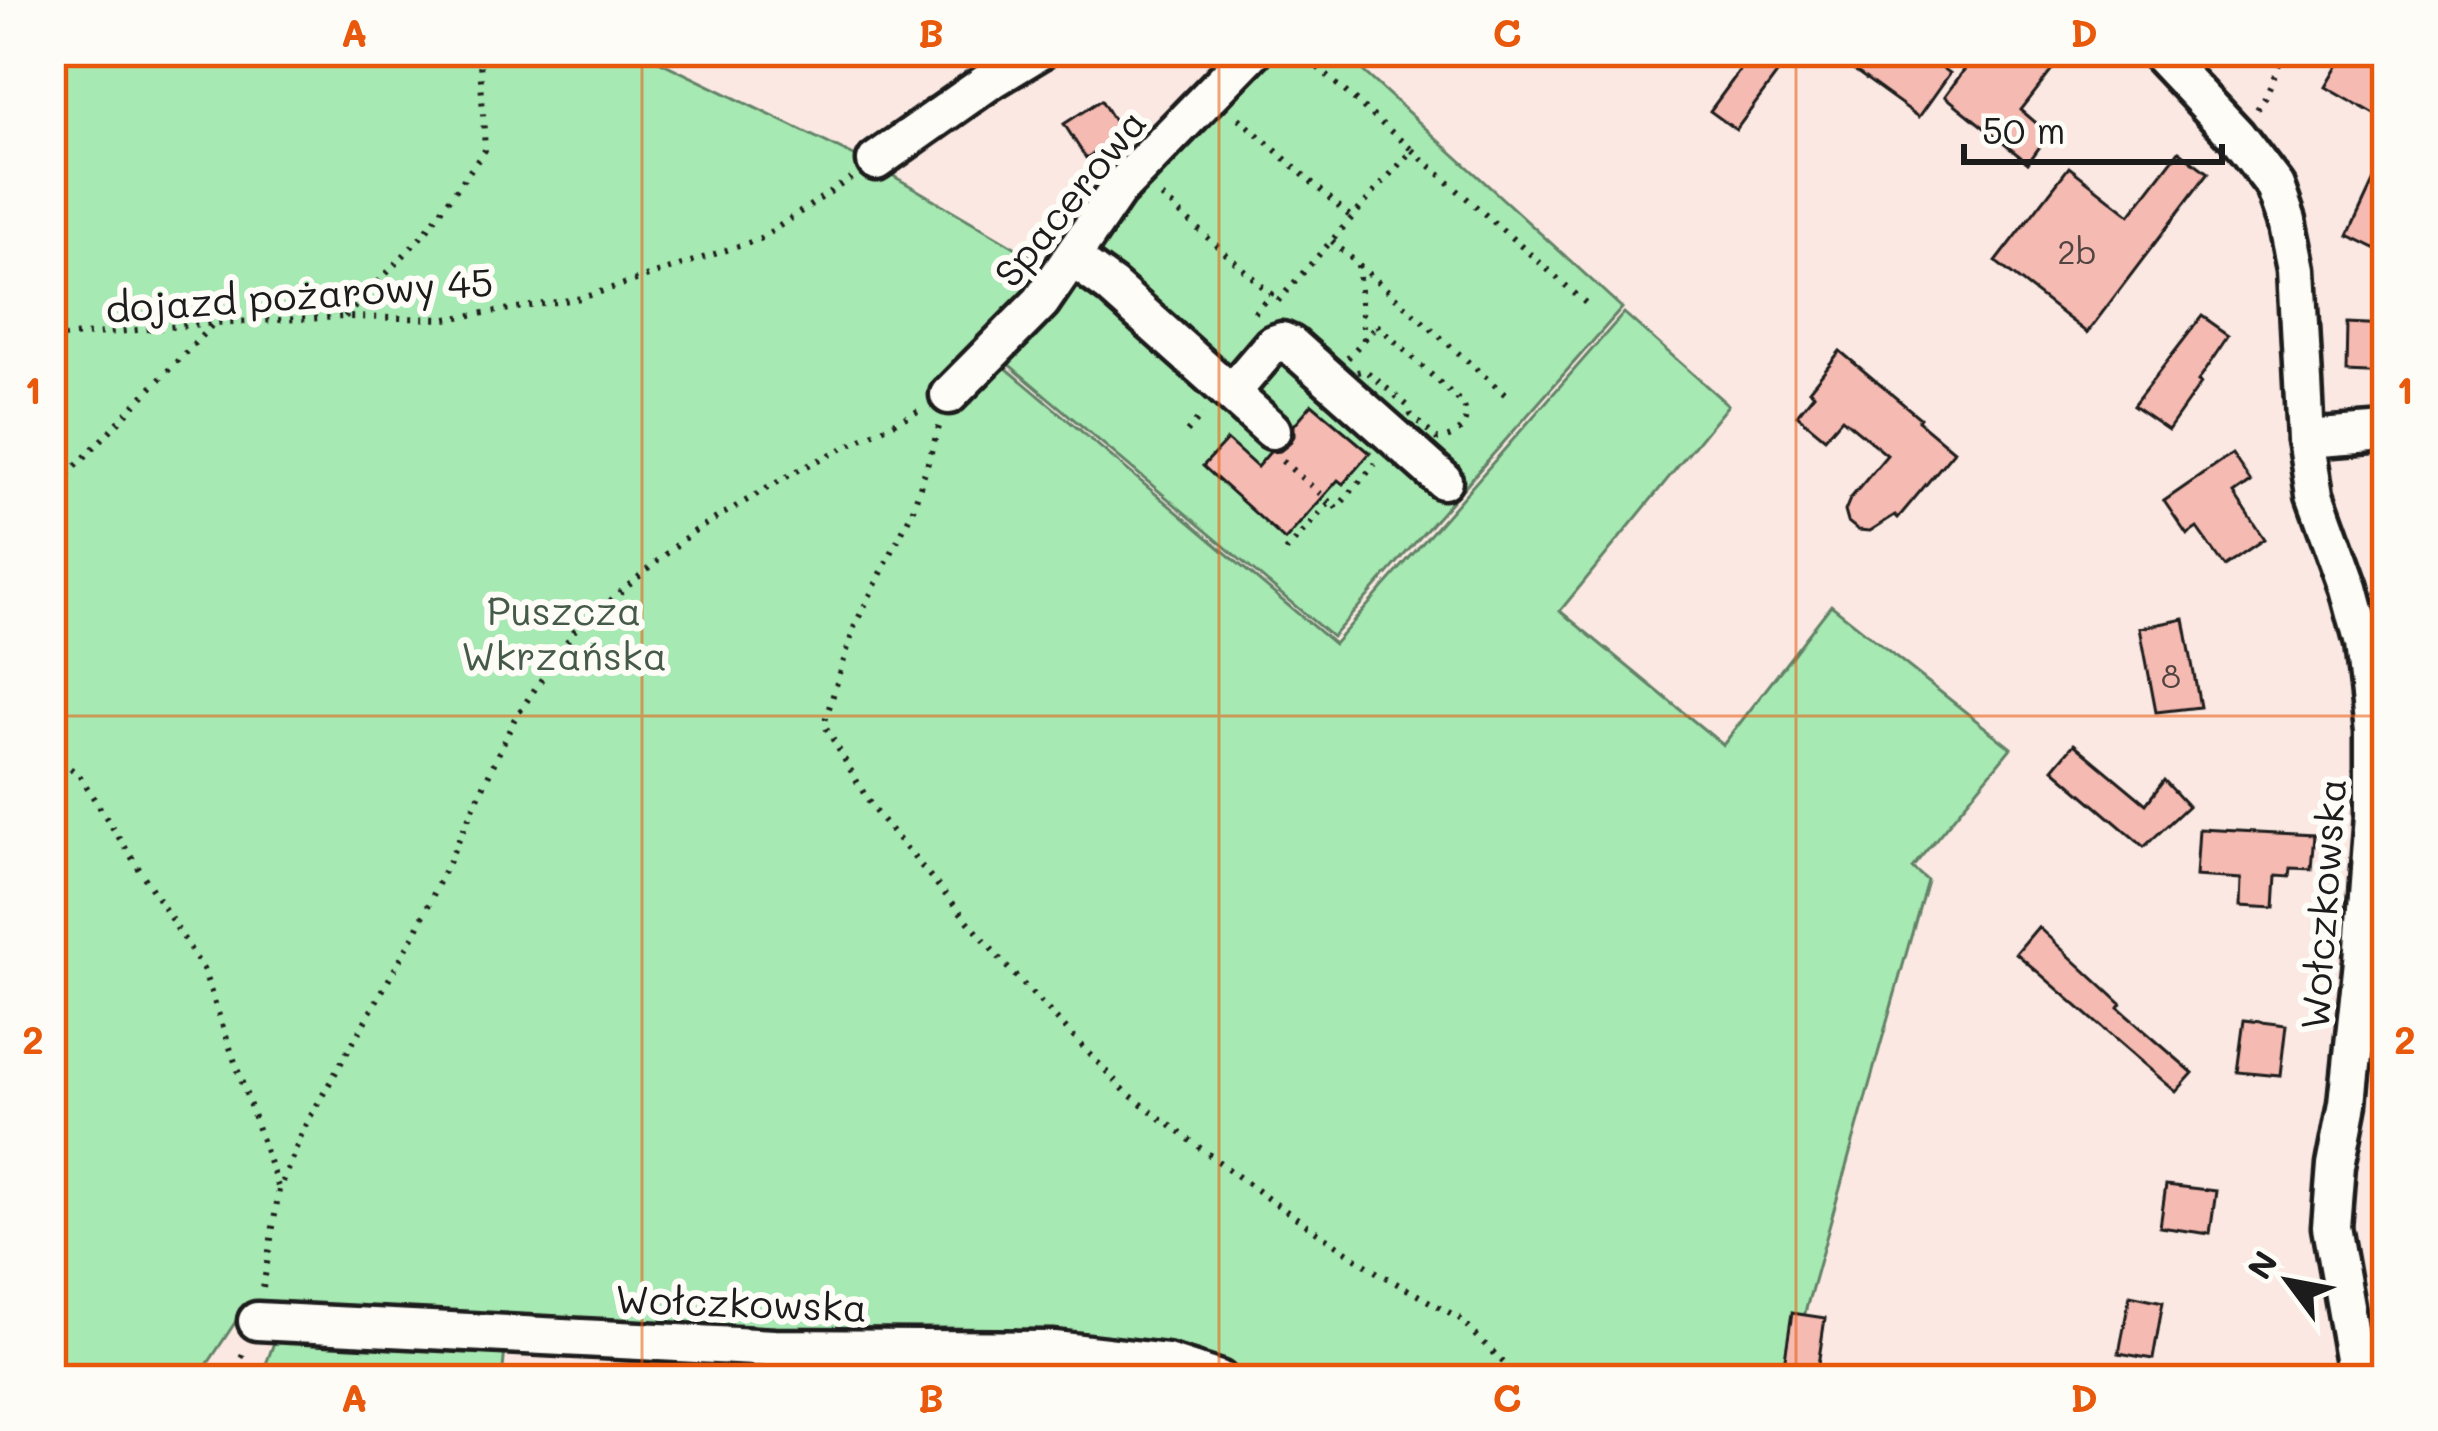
<svg xmlns="http://www.w3.org/2000/svg" width="2438" height="1431" font-family="Mali,sans-serif">
<style>
.green{fill:#a7e9b2;stroke:#628267;stroke-width:3}
.building{fill:#f5bab1;stroke:#1c1c1c;stroke-width:3}
.lines{fill:none;stroke-linecap:round;stroke-linejoin:round}
.minor-casing{stroke:#1c1c1c;stroke-width:45}
.path{stroke:#1c1c1c;stroke-width:6;stroke-dasharray:3 9;stroke-linecap:butt}
.minor{stroke:#fdfcf7;stroke-width:36}
.grid{fill:none;stroke:#e8590c;stroke-width:3;stroke-opacity:0.55}
.labels{text-anchor:middle;dominant-baseline:central;stroke-width:12;stroke-linejoin:round;paint-order:stroke}
.number-label{font-size:33px;fill:#524441}
.street-label{font-size:39px;fill:#1c1c1c;stroke:#fdfcf7}
.park-label{font-size:39px;fill:#465a49;stroke:#fdfcf7}
.neatline{fill:none;stroke:#e8590c;stroke-width:4.5}
.grid-label{font-size:39px;text-anchor:middle;font-weight:bold;fill:#e8590c}
</style>
<rect width="100%" height="100%" fill="#fbe8e2"/>
<filter id="ink" filterUnits="userSpaceOnUse"><feTurbulence type="fractalNoise" baseFrequency=".00833" numOctaves="2"/><feDisplacementMap in="SourceGraphic" scale="24" xChannelSelector="R" yChannelSelector="G"/><feConvolveMatrix kernelMatrix="1 2 1 2 8 2 1 2 1" color-interpolation-filters="sRGB"/></filter>
<g filter="url(#ink)">
<!-- green -->
<g class="green">
<path d="M51 51H638L885 171 1047 266 999 362 1334 644 1624 313 1728 405 1560 611 1723 745 1831 605 2011 748 1912 868 1927 880 1786 1380H1268L1206 1357 1102 1340 847 1333 246 1306 197 1380H51Z"/>
<path d="M1282 51H1341L1622 308 1332 637 1007 363 1058 311 1078 280 1083 281 1135 199Z"/>
<path d="M278 1332 505 1349 502 1380H260Z"/>
<path d="M786 1355 1002 1359 1168 1380H779Z"/>
</g>
<!-- building -->
<g class="building">
<path d="M1754 51H1794L1736 130 1710 111Z"/>
<path d="M1869 51H1919L1950 73 1919 117 1854 70Z"/>
<path d="M1978 51H2067L2021 110 2049 134 2028 163 1945 96Z"/>
<path d="M2347 51H2367L2387 62V122L2326 87Z"/>
<path d="M1101 100 1123 136 1086 158 1064 124Z"/>
<path d="M2179 151 2208 173 2087 333 1996 262 2069 167 2130 215Z"/>
<path d="M2387 152V255L2348 236Z"/>
<path d="M2202 316 2229 335 2198 381 2201 383 2168 430 2133 406Z"/>
<path d="M2347 323 2387 325V374L2346 372Z"/>
<path d="M1840 351 1920 418 1918 421 1954 451 1898 518 1895 515 1870 531 1858 530 1848 522 1845 511 1850 499 1887 455 1842 418 1825 438 1797 415 1814 394 1809 390Z"/>
<path d="M1312 404 1370 453 1343 484 1338 480 1285 540 1203 466 1227 440 1257 467 1270 452 1280 451 1289 444 1294 436V425Z"/>
<path d="M2232 454 2251 482 2234 494 2264 539 2224 566 2197 528 2187 535 2164 501Z"/>
<path d="M2184 619 2200 707 2156 712 2140 628Z"/>
<path d="M2074 744 2146 804 2164 780 2188 806 2144 847 2053 769Z"/>
<path d="M2199 829 2314 835 2311 869 2291 868 2290 876 2277 875 2275 908 2241 906 2242 879 2196 876Z"/>
<path d="M2038 927 2121 1004 2118 1008 2193 1073 2176 1092 2016 953Z"/>
<path d="M2244 1020 2286 1025 2280 1076 2237 1072Z"/>
<path d="M2166 1185 2216 1191 2210 1234 2160 1227Z"/>
<path d="M2130 1295 2163 1302 2153 1359 2119 1353Z"/>
<path d="M1792 1313 1825 1318 1817 1372 1784 1365Z"/>
</g>
<g class="lines">
<!-- minor casing -->
<g class="minor-casing">
<g id="minor">
<path d="M2157 51 2236 135 2275 186 2287 220 2297 269 2306 439 2315 494 2349 588 2364 644 2374 731V816L2363 961 2348 1103 2336 1165 2331 1227 2358 1380"/>
<path d="M876 161 988 82 1039 51"/>
<path d="M1072 258 1111 286 1272 430"/>
<path d="M1231 393 1273 344 1282 341 1291 345 1443 480"/>
<path d="M949 395 1041 302 1117 191 1253 51"/>
<path d="M2306 439 2387 433"/>
<path d="M257 1321 774 1348 1054 1350 1166 1363 1219 1380"/>
</g>
</g>
<!-- path -->
<g class="path">
<path d="M2257 109C2271 91 2274 70 2286 51"/>
<path d="M1239 118 1352 218"/>
<path d="M1412 150 1589 306"/>
<path d="M1162 197 1271 294 1254 313"/>
<path d="M1332 241 1509 398"/>
<path d="M1358 265 1364 340"/>
<path d="M1278 301 1412 150 1300 52"/>
<path d="M345 317 424 234 485 150 480 61 484 51"/>
<path d="M1377 325 1463 404C1472 423 1457 439 1437 439L1411 415 1408 406 1365 370 1329 379Z"/>
<path d="M51 338 214 323 345 317 446 319 582 298 760 239 851 178"/>
<path d="M939 427 912 512 855 625 824 724 873 809 1006 966 1127 1093 1267 1198 1378 1273 1459 1318 1521 1380"/>
<path d="M1187 432 1203 414"/>
<path d="M1282 461 1330 502"/>
<path d="M51 492 214 323"/>
<path d="M1286 551 1330 502 1337 508 1375 464"/>
<path d="M51 754 79 775 203 969 278 1187"/>
<path d="M263 1288 279 1190 305 1126 416 932 514 720 574 631 691 533 795 472 920 410"/>
<path d="M232 1380 244 1352"/>
</g>
<!-- minor -->
<use href="#minor" class="minor"/>
</g>
</g>
<!-- grid -->
<path class="grid" d="M642 51V1380M1219 51V1380M1796 51V1380M51 716H2387"/>
<g class="labels">
<!-- number labels -->
<g class="number-label">
<text x="2077" y="250">2b</text>
<text x="2171" y="674">8</text>
</g>
<!-- street labels -->
<g class="street-label">
<text transform="translate(1069 197) rotate(-51)">Spacerowa</text>
<text transform="translate(299 294) rotate(-4)">dojazd pożarowy 45</text>
<text transform="translate(2322 904) rotate(-86)">Wołczkowska</text>
<text transform="translate(741 1302) rotate(2)">Wołczkowska</text>
</g>
<!-- park labels -->
<g class="park-label">
<text x="564" y="609">Puszcza<tspan x="564" dy="45">Wkrzańska</tspan></text>
</g>
</g>
<!-- margin -->
<rect width="2438" height="1431" fill="none" stroke="#fdfcf7" stroke-width="132"/>
<!-- north arrow -->
<g transform="translate(2288 1281) rotate(302)" stroke="#fdfcf7" stroke-width="9" paint-order="stroke">
<path d="M0-9L21 45L0 30L-21 45Z" fill="#1c1c1c"/>
<text y="-18" font-size="33" font-weight="bold" text-anchor="middle" fill="#1c1c1c">N</text>
</g>
<!-- scale -->
<path d="M1964 144v18h258v-18" fill="none" stroke="#1c1c1c" stroke-width="6"/>
<text x="1982" y="144" font-size="36" fill="#1c1c1c" stroke="#fdfcf7" stroke-width="9" paint-order="stroke">50 m</text>
<rect x="66" y="66" width="2306" height="1299" class="neatline"/>
<g class="grid-label">
<text x="354" y="47">A</text>
<text x="931" y="47">B</text>
<text x="1507" y="47">C</text>
<text x="2084" y="47">D</text>
<text x="33" y="404">1</text>
<text x="2405" y="404">1</text>
<text x="33" y="1054">2</text>
<text x="2405" y="1054">2</text>
<text x="354" y="1412">A</text>
<text x="931" y="1412">B</text>
<text x="1507" y="1412">C</text>
<text x="2084" y="1412">D</text>
</g>
</svg>
